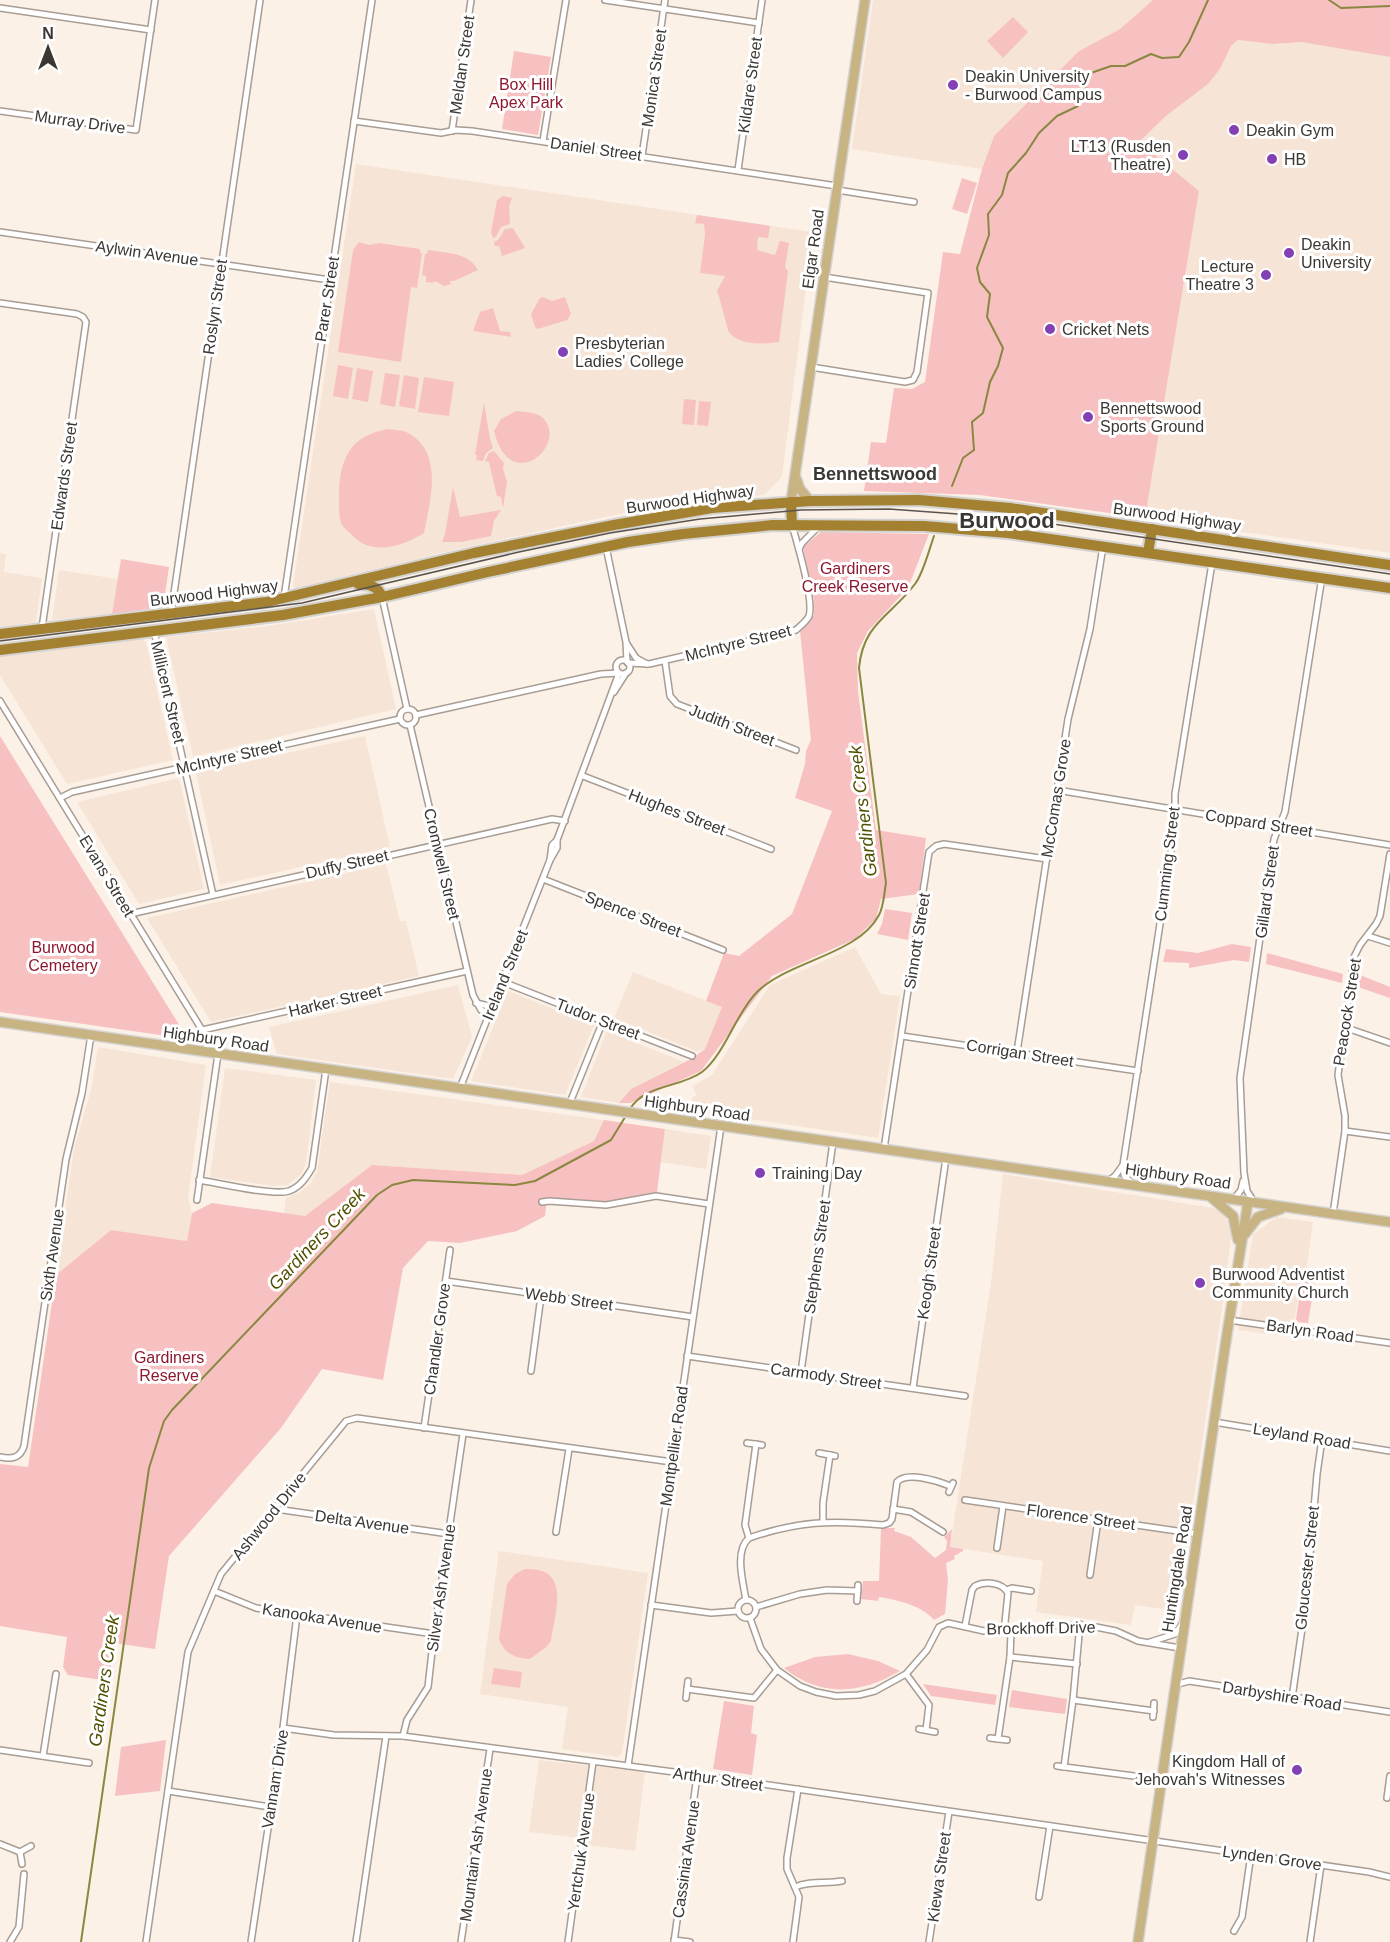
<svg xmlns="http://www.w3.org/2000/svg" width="1390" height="1942" font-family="Helvetica,sans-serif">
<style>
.built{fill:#f6e4d6}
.green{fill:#f7c1c2}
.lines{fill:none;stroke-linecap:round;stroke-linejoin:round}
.stream{stroke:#898740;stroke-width:2}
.street-casing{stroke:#a79d94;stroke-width:8}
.primary-casing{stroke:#d4d3d2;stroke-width:12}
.highway-casing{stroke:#d4d3d2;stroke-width:14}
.street{stroke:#fff;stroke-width:5}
.primary{stroke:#c8b383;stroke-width:9}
.highway{stroke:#a38130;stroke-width:10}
.tram{stroke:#59544f;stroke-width:1.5}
.poi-dot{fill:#8240b4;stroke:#fff;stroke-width:2}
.labels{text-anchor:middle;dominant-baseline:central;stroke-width:6;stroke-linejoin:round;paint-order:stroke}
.street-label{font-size:16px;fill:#3b3733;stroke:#fff}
.poi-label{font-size:16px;fill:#3b3733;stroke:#fff;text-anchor:start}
.park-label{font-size:16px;fill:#8e1830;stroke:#fff}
.neighbourhood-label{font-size:18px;font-weight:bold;fill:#3b3733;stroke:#fff}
.water-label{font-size:18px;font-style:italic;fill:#515000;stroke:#fff}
.district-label{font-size:22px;font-weight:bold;fill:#3b3733;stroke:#fff}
</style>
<rect width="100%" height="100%" fill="#fcf1e7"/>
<!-- built -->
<g class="built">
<path d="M873 0H1153L1120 29 1079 51 994 136 982 169 852 149Z"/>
<path d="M1238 40 1273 44 1301 42 1390 57V553L1145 518 1199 191 1138 143 1167 115 1220 69 1231 46Z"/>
<path d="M356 164 813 232 782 477 764 495 704 500 619 514 453 550 296 588 293 586Z"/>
<path d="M0 553 6 554 4 572 42 578 36 622 0 627Z"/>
<path d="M59 570 118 579 112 614 52 620Z"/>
<path d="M374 609 396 709 193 757 166 637 268 626Z"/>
<path d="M141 639 146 642 173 760 67 784 0 675V657Z"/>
<path d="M365 736 390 847 220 885 196 773Z"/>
<path d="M179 778 204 889 139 904 77 802Z"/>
<path d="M386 864 400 921H406L419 976 211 1022 147 918Z"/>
<path d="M855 947 881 994 900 996 878 1138 682 1109 692 1102V1098L697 1095 692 1086 712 1075 770 985Z"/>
<path d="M633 972 722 1007 705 1049 696 1051 614 1018Z"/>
<path d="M458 985 472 1037 453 1079 277 1054 269 1027Z"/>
<path d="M508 991 594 1025 565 1095 471 1081Z"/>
<path d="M607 1031 684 1062 631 1089 619 1103 581 1097Z"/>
<path d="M98 1047 206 1065 188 1198 192 1213 187 1241 111 1230 56 1275 74 1149 91 1090Z"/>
<path d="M225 1068 316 1080 306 1163 302 1173 288 1185 273 1186 210 1177Z"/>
<path d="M330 1082 604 1120 594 1141 522 1175 372 1165 305 1216 284 1213 286 1198 300 1192 310 1184 317 1172Z"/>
<path d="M665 1129 711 1136 706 1169 661 1162Z"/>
<path d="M1003 1174 1213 1208 1221 1212 1231 1226V1238L1221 1315 1177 1611 1135 1605 1131 1625 1036 1612 1043 1561 950 1547 991 1283Z"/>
<path d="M1277 1217 1313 1222 1306 1272H1302L1292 1337 1238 1330 1253 1234Z"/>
<path d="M499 1551 648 1573 622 1753 618 1757 562 1749 568 1707 480 1694Z"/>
<path d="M539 1760 645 1772 635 1851 579 1844 580 1838 529 1832Z"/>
</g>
<!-- green -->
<g class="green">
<path d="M1153 0H1390V57L1301 42 1273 44 1238 40 1231 46 1220 69 1208 84 1167 115 1139 142 1199 191 1145 518 980 495 864 491 871 442 886 443 894 388 912 389 925 382 943 252 960 254 982 169 994 136 1079 51 1120 29Z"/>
<path d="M1013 17 1028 32 1003 58 987 41Z"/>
<path d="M514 51 551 57 538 135 502 129Z"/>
<path d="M962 178 977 183 967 214 952 209Z"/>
<path d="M503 196 512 198 509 206 510 224 501 227 496 237 493 238 491 232 497 200Z"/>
<path d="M697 215 770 226 768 238 758 237 757 250 775 255 780 241 789 243 785 267 788 271 779 342C764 344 739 346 729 332 727 328 720 298 717 291L725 276 700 273 705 235 704 224 695 223Z"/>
<path d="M513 228 525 248 502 256 499 246H495L494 242 498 240 505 229Z"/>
<path d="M359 242 369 245 379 243 420 249V253H422L417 288 411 287 401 362 338 352 353 250Z"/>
<path d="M428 250C446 253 468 252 478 270L454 281H450L451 284 444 286 435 281 433 283 426 282V276L422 275 425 254H427Z"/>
<path d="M543 297 552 301 565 297 571 314 567 320 538 329 535 327 531 314 540 298Z"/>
<path d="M493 308 500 331 510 332 511 337 473 331 480 312Z"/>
<path d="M338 365 353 368 348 399 333 396Z"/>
<path d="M357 368 373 371 368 402 352 399Z"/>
<path d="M385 373 400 375 395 407 380 404Z"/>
<path d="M404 375 419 378 415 409 399 406Z"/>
<path d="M424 377 454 382 449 416 418 412Z"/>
<path d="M684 399 696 400 694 425 682 424Z"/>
<path d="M699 401 711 402 708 426 697 425Z"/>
<path d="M484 403 490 439 493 448 486 453 483 461 476 460 477 455 475 454Z"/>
<path d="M516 411C524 412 537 412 543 418 569 445 510 497 494 431L501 419Z"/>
<path d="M387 429C393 430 401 430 406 432 445 451 430 501 424 533 403 546 372 557 352 535 349 532 344 528 342 525 338 516 339 502 339 492 339 476 343 457 354 445 364 435 375 432 387 429Z"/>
<path d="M494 451 504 463 503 469 507 482 503 508 501 497 497 496 489 462 485 461 489 453Z"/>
<path d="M453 487 460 517 501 510 494 521 491 536 461 542H442L445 534Z"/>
<path d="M821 532 929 534 908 588 868 631 857 653 858 691 876 830 926 838 919 894 881 899 876 919 855 939 772 976 701 1071 631 1103H619L631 1089 691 1059 705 1049 722 1007 706 1001 724 953 739 956 792 914 832 811 795 798 805 764 806 751 811 740 800 631 814 615V599L803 547Z"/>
<path d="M121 559 169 567 163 607 112 614Z"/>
<path d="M0 736 188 1039 0 1012Z"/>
<path d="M885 909 912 913 908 940 877 934 882 924Z"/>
<path d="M1232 944 1251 947 1249 962 1234 960 1189 968V963L1163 962 1166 949 1198 953Z"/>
<path d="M1267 953 1343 974 1342 983 1266 964Z"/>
<path d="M1360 975 1390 987V998L1358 987Z"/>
<path d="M604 1120 665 1129 657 1192 612 1202 547 1199 545 1216 517 1231 460 1243 428 1241 403 1268 383 1380 322 1369 281 1428 169 1556 155 1649 114 1643 109 1681 68 1675 63 1667 67 1637 0 1626V1464L28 1467 56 1275 111 1230 187 1241 192 1213 212 1203 305 1216 372 1165 522 1175 594 1141Z"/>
<path d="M1303 1272 1316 1274 1308 1323 1298 1322 1296 1319Z"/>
<path d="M881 1528H895L894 1531 911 1537 935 1558 946 1550 947 1541 944 1537 952 1529 950 1547 963 1549V1551L954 1556 955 1559 946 1563 948 1580 945 1614 934 1620C921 1605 898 1600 879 1597L878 1601 861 1599 863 1581H879Z"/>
<path d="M525 1569C572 1567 555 1611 551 1641L546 1647 530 1659C514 1658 505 1654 499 1639L507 1584 515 1574Z"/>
<path d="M848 1654 878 1661 900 1671C861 1694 821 1698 784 1668L815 1657Z"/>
<path d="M494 1668 522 1672 520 1688 491 1684Z"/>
<path d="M923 1684 997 1695 995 1705 931 1696Z"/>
<path d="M1012 1690 1067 1699 1065 1714 1009 1707Z"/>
<path d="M724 1701 754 1706 751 1733 757 1735 752 1775 713 1769Z"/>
<path d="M166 1740 160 1791 115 1796 121 1747Z"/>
</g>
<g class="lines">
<!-- stream -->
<g class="stream">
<path d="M1329 0 1341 8 1390 6"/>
<path d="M952 486 963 458 974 450 972 422 983 413 990 382 998 366 1003 348 987 317 990 294 980 282 977 268 989 235 988 214 1002 195 1008 173 1026 153 1039 133 1057 116 1078 106 1091 73 1111 66H1125L1151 54 1162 58 1179 57 1189 42 1208 0"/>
<path d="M630 1109C645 1084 680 1088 702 1072 725 1054 736 1013 757 992 790 960 858 955 879 915 884 906 884 893 886 883L859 668C863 623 891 616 915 584 923 574 929 550 934 536"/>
<path d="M81 1942 149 1468 164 1421 172 1410 377 1195 392 1185 413 1180 515 1185 535 1181 611 1140 627 1114"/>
</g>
<!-- street casing -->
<g class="street-casing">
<g id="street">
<path d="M605 0 759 23"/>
<path d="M0 8 151 30"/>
<path d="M0 111 136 130 155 0"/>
<path d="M354 121 441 133 456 130 472 131 837 186"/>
<path d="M452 131 471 0"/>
<path d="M543 141 566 0"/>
<path d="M642 156 665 0"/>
<path d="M738 170 762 0"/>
<path d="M837 190 914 202"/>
<path d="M0 232 330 280"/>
<path d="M0 303 77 314 83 317 86 322 42 628"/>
<path d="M811 367 905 382 913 380 917 372 928 293 824 277"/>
<path d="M606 547 626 642 627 662"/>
<path d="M799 549 802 543 818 527"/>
<path d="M382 597 407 709"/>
<path d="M284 598 372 0"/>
<path d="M171 614 260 0"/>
<path d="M154 631 213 895"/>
<path d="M627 644 636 658 647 664"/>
<circle cx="623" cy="667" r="7"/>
<path d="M665 661 670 696 677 704 796 750"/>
<path d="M628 663 649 664 796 630C800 626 807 621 809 616 814 601 797 542 792 525"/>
<path d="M614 692 626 673"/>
<path d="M0 701 202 1030 207 1042 205 1052"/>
<circle cx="408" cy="717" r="8"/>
<path d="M416 715 601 674 619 673"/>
<path d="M410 725 473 995 481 1010 490 1014"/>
<path d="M583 776 771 849"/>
<path d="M1057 790 1390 845"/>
<path d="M60 798 72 792 400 719"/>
<path d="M550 860 552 845 557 840"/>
<path d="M543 879 723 950"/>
<path d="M130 914 552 819 565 821"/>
<path d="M1368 936 1390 943"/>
<path d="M503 982 692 1056"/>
<path d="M476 1003 493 1007"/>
<path d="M1344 1027 1390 1043"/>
<path d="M202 1030 467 971"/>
<path d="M902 1036 1138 1071"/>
<path d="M1017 1052 1068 719 1090 629 1103 546"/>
<path d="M460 1088 550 860 557 848V840L619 673"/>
<path d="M569 1105 603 1021"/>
<path d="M1345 1131 1390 1137"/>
<path d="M884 1149 929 852 936 846 944 844 1047 859"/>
<path d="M199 1180C218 1183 273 1196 289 1191 300 1187 306 1178 312 1168L326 1069"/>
<path d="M1108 1181 1115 1176 1123 1165"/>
<path d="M1132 1184 1124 1175 1123 1165 1175 826V794L1212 563"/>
<path d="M1234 1199 1241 1190 1243 1181"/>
<path d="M197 1200 218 1054"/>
<path d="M542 1202 549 1201 606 1205 656 1196 709 1204"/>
<path d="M1254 1202 1247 1191 1244 1173 1240 1078 1274 839 1285 812 1322 577"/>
<path d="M1333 1214 1345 1131V1116L1338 1075 1351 979 1354 957 1360 945 1376 924 1380 916 1390 854"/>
<path d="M446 1281 693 1317"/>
<path d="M1229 1320 1390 1343"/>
<path d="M687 1356 965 1396"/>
<path d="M531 1371 541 1296"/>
<path d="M801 1372 833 1142"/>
<path d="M913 1388 946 1158"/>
<path d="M1214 1422 1390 1451"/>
<path d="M424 1428 450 1250"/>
<path d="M747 1443 762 1445"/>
<path d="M819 1453 835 1456"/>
<path d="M0 1457C11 1459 20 1459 24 1446L66 1159 82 1093 91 1035"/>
<path d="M949 1492 953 1483"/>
<path d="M965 1500 1198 1534"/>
<path d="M276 1509 449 1534"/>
<path d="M893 1509 911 1512 943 1532"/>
<path d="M823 1521V1503L830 1455"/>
<path d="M556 1532 569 1449"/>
<path d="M749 1538 745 1525 756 1444"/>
<path d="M997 1548 1003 1506"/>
<path d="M1090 1575 1098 1520"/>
<path d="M1006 1590 1012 1588 1031 1591"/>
<path d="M214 1591 256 1608 434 1634"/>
<circle cx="747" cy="1609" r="9"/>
<path d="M746 1600C743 1582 734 1551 749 1538 798 1521 832 1520 883 1525L889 1523 892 1519 897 1482C907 1471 938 1481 950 1486"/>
<path d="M857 1601 858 1585"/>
<path d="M651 1605 711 1613 738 1611"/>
<path d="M756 1607 800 1594 827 1590 858 1591"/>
<path d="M750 1618 761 1649 777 1670 800 1686 816 1692 836 1696 859 1695 875 1691 906 1674 927 1650 939 1627 948 1623 984 1631 1011 1632 1057 1625 1091 1626 1116 1631 1138 1641 1180 1648"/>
<path d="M965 1626 972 1590 975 1586C985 1581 1002 1582 1008 1593L1004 1632"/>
<path d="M1150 1642 1175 1634 1182 1624"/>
<path d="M1010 1657 1077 1664"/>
<path d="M906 1674 929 1705 926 1730"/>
<path d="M1175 1685 1189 1681 1390 1712"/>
<path d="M687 1689 754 1698 777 1670"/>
<path d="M686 1698 688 1681"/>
<path d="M1292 1698 1306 1601 1317 1474 1322 1439"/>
<path d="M1073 1700 1154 1711"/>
<path d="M1153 1717 1154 1703"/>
<path d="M283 1728 334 1735 403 1736 734 1780 1369 1872 1390 1877"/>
<path d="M919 1729 935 1732"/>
<path d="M403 1736 407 1720 428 1687 434 1634 463 1434"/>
<path d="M990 1738 1007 1740"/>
<path d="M998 1739 1010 1657 1011 1632"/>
<path d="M0 1750 89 1763"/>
<path d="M43 1756 56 1674"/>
<path d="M628 1766 721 1126"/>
<path d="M1057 1766 1134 1776"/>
<path d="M1064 1767 1073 1700 1080 1624"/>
<path d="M168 1791 270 1807"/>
<path d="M1387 1798 1390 1776"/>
<path d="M0 1844 20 1852 31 1846"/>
<path d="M20 1852 22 1864"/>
<path d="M795 1887C811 1880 826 1884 842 1881"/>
<path d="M1039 1897 1050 1826"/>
<path d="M1234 1931 1242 1917 1251 1854"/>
<path d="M674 1940 690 1942"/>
<path d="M10 1942 19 1927 24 1874"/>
<path d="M146 1942 188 1652 221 1574 346 1421 357 1418 672 1462"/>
<path d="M251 1942 283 1728 297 1615"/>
<path d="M356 1942 386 1736"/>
<path d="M461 1942 490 1749"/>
<path d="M568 1942 593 1762"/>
<path d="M674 1942 697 1776"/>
<path d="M793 1942 799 1897 787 1869V1858L798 1789"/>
<path d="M929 1942 949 1812"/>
<path d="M1310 1942 1321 1865"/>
</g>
</g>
<!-- primary casing -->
<g class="primary-casing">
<g id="primary">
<path d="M796 478 800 489 810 501"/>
<path d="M791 502 865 0"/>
<path d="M0 1022 1390 1222"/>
<path d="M1212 1198 1233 1216 1238 1240"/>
<path d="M1245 1234 1258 1217 1281 1209"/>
<path d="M1138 1942 1225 1347 1248 1202"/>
</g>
</g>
<!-- highway casing -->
<g class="highway-casing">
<g id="highway">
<path d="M791 502 792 525"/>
<path d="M1148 553 1152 529"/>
<path d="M358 584C369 584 378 586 382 597"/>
<path d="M0 634 267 602 474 553 614 525 712 508 810 501 919 500 1010 508 1390 565"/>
<path d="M0 650 283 615 382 597 488 572 628 542 683 534 773 525 924 526 1008 533 1390 588"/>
</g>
</g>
<!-- street -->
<use href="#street" class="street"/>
<!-- primary -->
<use href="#primary" class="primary"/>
<!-- highway -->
<use href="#highway" class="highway"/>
<!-- tram -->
<path class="tram" d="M0 641 302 603 519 552 610 533 700 519 801 510 889 509 1013 518 1390 574"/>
</g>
<!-- markers -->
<g class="poi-dot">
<circle cx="953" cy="85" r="6"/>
<circle cx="1234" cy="130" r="6"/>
<circle cx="1183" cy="155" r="6"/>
<circle cx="1272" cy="159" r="6"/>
<circle cx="1289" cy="253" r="6"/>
<circle cx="1266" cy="275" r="6"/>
<circle cx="1050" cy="329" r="6"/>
<circle cx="563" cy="352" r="6"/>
<circle cx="1088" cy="417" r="6"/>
<circle cx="760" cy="1173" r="6"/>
<circle cx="1200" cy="1283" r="6"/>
<circle cx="1297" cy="1770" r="6"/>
</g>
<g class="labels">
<!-- street labels -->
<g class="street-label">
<text transform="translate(462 65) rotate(-82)">Meldan Street</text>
<text transform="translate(654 78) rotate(-82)">Monica Street</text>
<text transform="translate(750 85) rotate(-82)">Kildare Street</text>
<text transform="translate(80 122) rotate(8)">Murray Drive</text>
<text transform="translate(596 149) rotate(8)">Daniel Street</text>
<text transform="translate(813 249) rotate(-82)">Elgar Road</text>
<text transform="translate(147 253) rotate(8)">Aylwin Avenue</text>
<text transform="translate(327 299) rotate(-81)">Parer Street</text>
<text transform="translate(215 307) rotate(-82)">Roslyn Street</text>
<text transform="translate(64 476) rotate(-82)">Edwards Street</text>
<text transform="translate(690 499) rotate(-8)">Burwood Highway</text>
<text transform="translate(1177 517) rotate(8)">Burwood Highway</text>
<text transform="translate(214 593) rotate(-7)">Burwood Highway</text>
<text transform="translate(738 643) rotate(-14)">McIntyre Street</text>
<text transform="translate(168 692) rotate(77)">Millicent Street</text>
<text transform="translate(732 725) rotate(21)">Judith Street</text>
<text transform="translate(229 757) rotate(-13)">McIntyre Street</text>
<text transform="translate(1056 798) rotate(-81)">McComas Grove</text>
<text transform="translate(677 812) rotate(21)">Hughes Street</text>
<text transform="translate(1259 823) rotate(9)">Coppard Street</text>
<text transform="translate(347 864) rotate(-13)">Duffy Street</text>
<text transform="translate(442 864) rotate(77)">Cromwell Street</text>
<text transform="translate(1167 864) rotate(-83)">Cumming Street</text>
<text transform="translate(107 876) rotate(59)">Evans Street</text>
<text transform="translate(1267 892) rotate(-82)">Gillard Street</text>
<text transform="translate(633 914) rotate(21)">Spence Street</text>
<text transform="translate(917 941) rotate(-81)">Sinnott Street</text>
<text transform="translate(505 975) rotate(-68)">Ireland Street</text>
<text transform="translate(335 1001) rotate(-13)">Harker Street</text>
<text transform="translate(1347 1012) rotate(-81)">Peacock Street</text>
<text transform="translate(598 1019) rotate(21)">Tudor Street</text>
<text transform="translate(216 1039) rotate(8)">Highbury Road</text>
<text transform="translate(1020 1053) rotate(9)">Corrigan Street</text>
<text transform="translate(697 1108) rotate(8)">Highbury Road</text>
<text transform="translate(1178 1176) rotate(8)">Highbury Road</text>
<text transform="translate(52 1255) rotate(-82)">Sixth Avenue</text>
<text transform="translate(817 1257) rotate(-82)">Stephens Street</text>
<text transform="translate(929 1273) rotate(-82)">Keogh Street</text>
<text transform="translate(569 1299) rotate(8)">Webb Street</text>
<text transform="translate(1310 1331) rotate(8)">Barlyn Road</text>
<text transform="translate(437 1339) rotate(-82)">Chandler Grove</text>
<text transform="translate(826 1376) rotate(8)">Carmody Street</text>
<text transform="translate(1302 1436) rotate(9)">Leyland Road</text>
<text transform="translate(674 1446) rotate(-82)">Montpellier Road</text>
<text transform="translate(269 1516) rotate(-51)">Ashwood Drive</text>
<text transform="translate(1081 1517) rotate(8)">Florence Street</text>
<text transform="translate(362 1522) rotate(8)">Delta Avenue</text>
<text transform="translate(1307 1568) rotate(-84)">Gloucester Street</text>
<text transform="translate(1177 1569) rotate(-81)">Huntingdale Road</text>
<text transform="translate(441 1588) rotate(-82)">Silver Ash Avenue</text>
<text transform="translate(322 1618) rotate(9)">Kanooka Avenue</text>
<text transform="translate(1041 1628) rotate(-1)">Brockhoff Drive</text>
<text transform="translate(1282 1696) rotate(9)">Darbyshire Road</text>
<text transform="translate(275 1779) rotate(-81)">Vannam Drive</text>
<text transform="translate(718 1779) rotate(8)">Arthur Street</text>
<text transform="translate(476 1845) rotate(-82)">Mountain Ash Avenue</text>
<text transform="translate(581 1852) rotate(-82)">Yertchuk Avenue</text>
<text transform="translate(1272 1858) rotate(8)">Lynden Grove</text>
<text transform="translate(686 1859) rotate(-82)">Cassinia Avenue</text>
<text transform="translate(939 1877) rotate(-82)">Kiewa Street</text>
</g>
<!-- poi labels -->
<g class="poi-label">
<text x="965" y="76">Deakin University<tspan x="965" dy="18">- Burwood Campus</tspan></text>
<text x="1246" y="130">Deakin Gym</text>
<text x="1171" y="146" text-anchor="end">LT13 (Rusden<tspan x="1171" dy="18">Theatre)</tspan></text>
<text x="1284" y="159">HB</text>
<text x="1301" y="244">Deakin<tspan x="1301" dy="18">University</tspan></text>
<text x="1254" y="266" text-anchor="end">Lecture<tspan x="1254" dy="18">Theatre 3</tspan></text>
<text x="1062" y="329">Cricket Nets</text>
<text x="575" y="343">Presbyterian<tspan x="575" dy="18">Ladies' College</tspan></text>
<text x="1100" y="408">Bennettswood<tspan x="1100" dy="18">Sports Ground</tspan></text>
<text x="772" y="1173">Training Day</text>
<text x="1212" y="1274">Burwood Adventist<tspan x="1212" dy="18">Community Church</tspan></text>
<text x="1285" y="1761" text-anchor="end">Kingdom Hall of<tspan x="1285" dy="18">Jehovah's Witnesses</tspan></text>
</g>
<!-- park labels -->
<g class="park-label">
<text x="526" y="84">Box Hill<tspan x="526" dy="18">Apex Park</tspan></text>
<text x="855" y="568">Gardiners<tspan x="855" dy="18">Creek Reserve</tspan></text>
<text x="63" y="947">Burwood<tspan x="63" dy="18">Cemetery</tspan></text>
<text x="169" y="1357">Gardiners<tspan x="169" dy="18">Reserve</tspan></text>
</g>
<!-- neighbourhood labels -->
<g class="neighbourhood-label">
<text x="875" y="474">Bennettswood</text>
</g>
<!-- water labels -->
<g class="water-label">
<text transform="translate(863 811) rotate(-97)">Gardiners Creek</text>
<text transform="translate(317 1239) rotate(-47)">Gardiners Creek</text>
<text transform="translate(104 1681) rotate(-82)">Gardiners Creek</text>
</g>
<!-- district labels -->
<g class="district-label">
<text x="1007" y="520">Burwood</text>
</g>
</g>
<!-- north arrow -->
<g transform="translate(48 48)" stroke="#ffffff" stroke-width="4.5" paint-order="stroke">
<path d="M0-4.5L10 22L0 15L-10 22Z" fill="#3b3733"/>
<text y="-9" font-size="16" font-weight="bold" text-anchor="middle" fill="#3b3733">N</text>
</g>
</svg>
